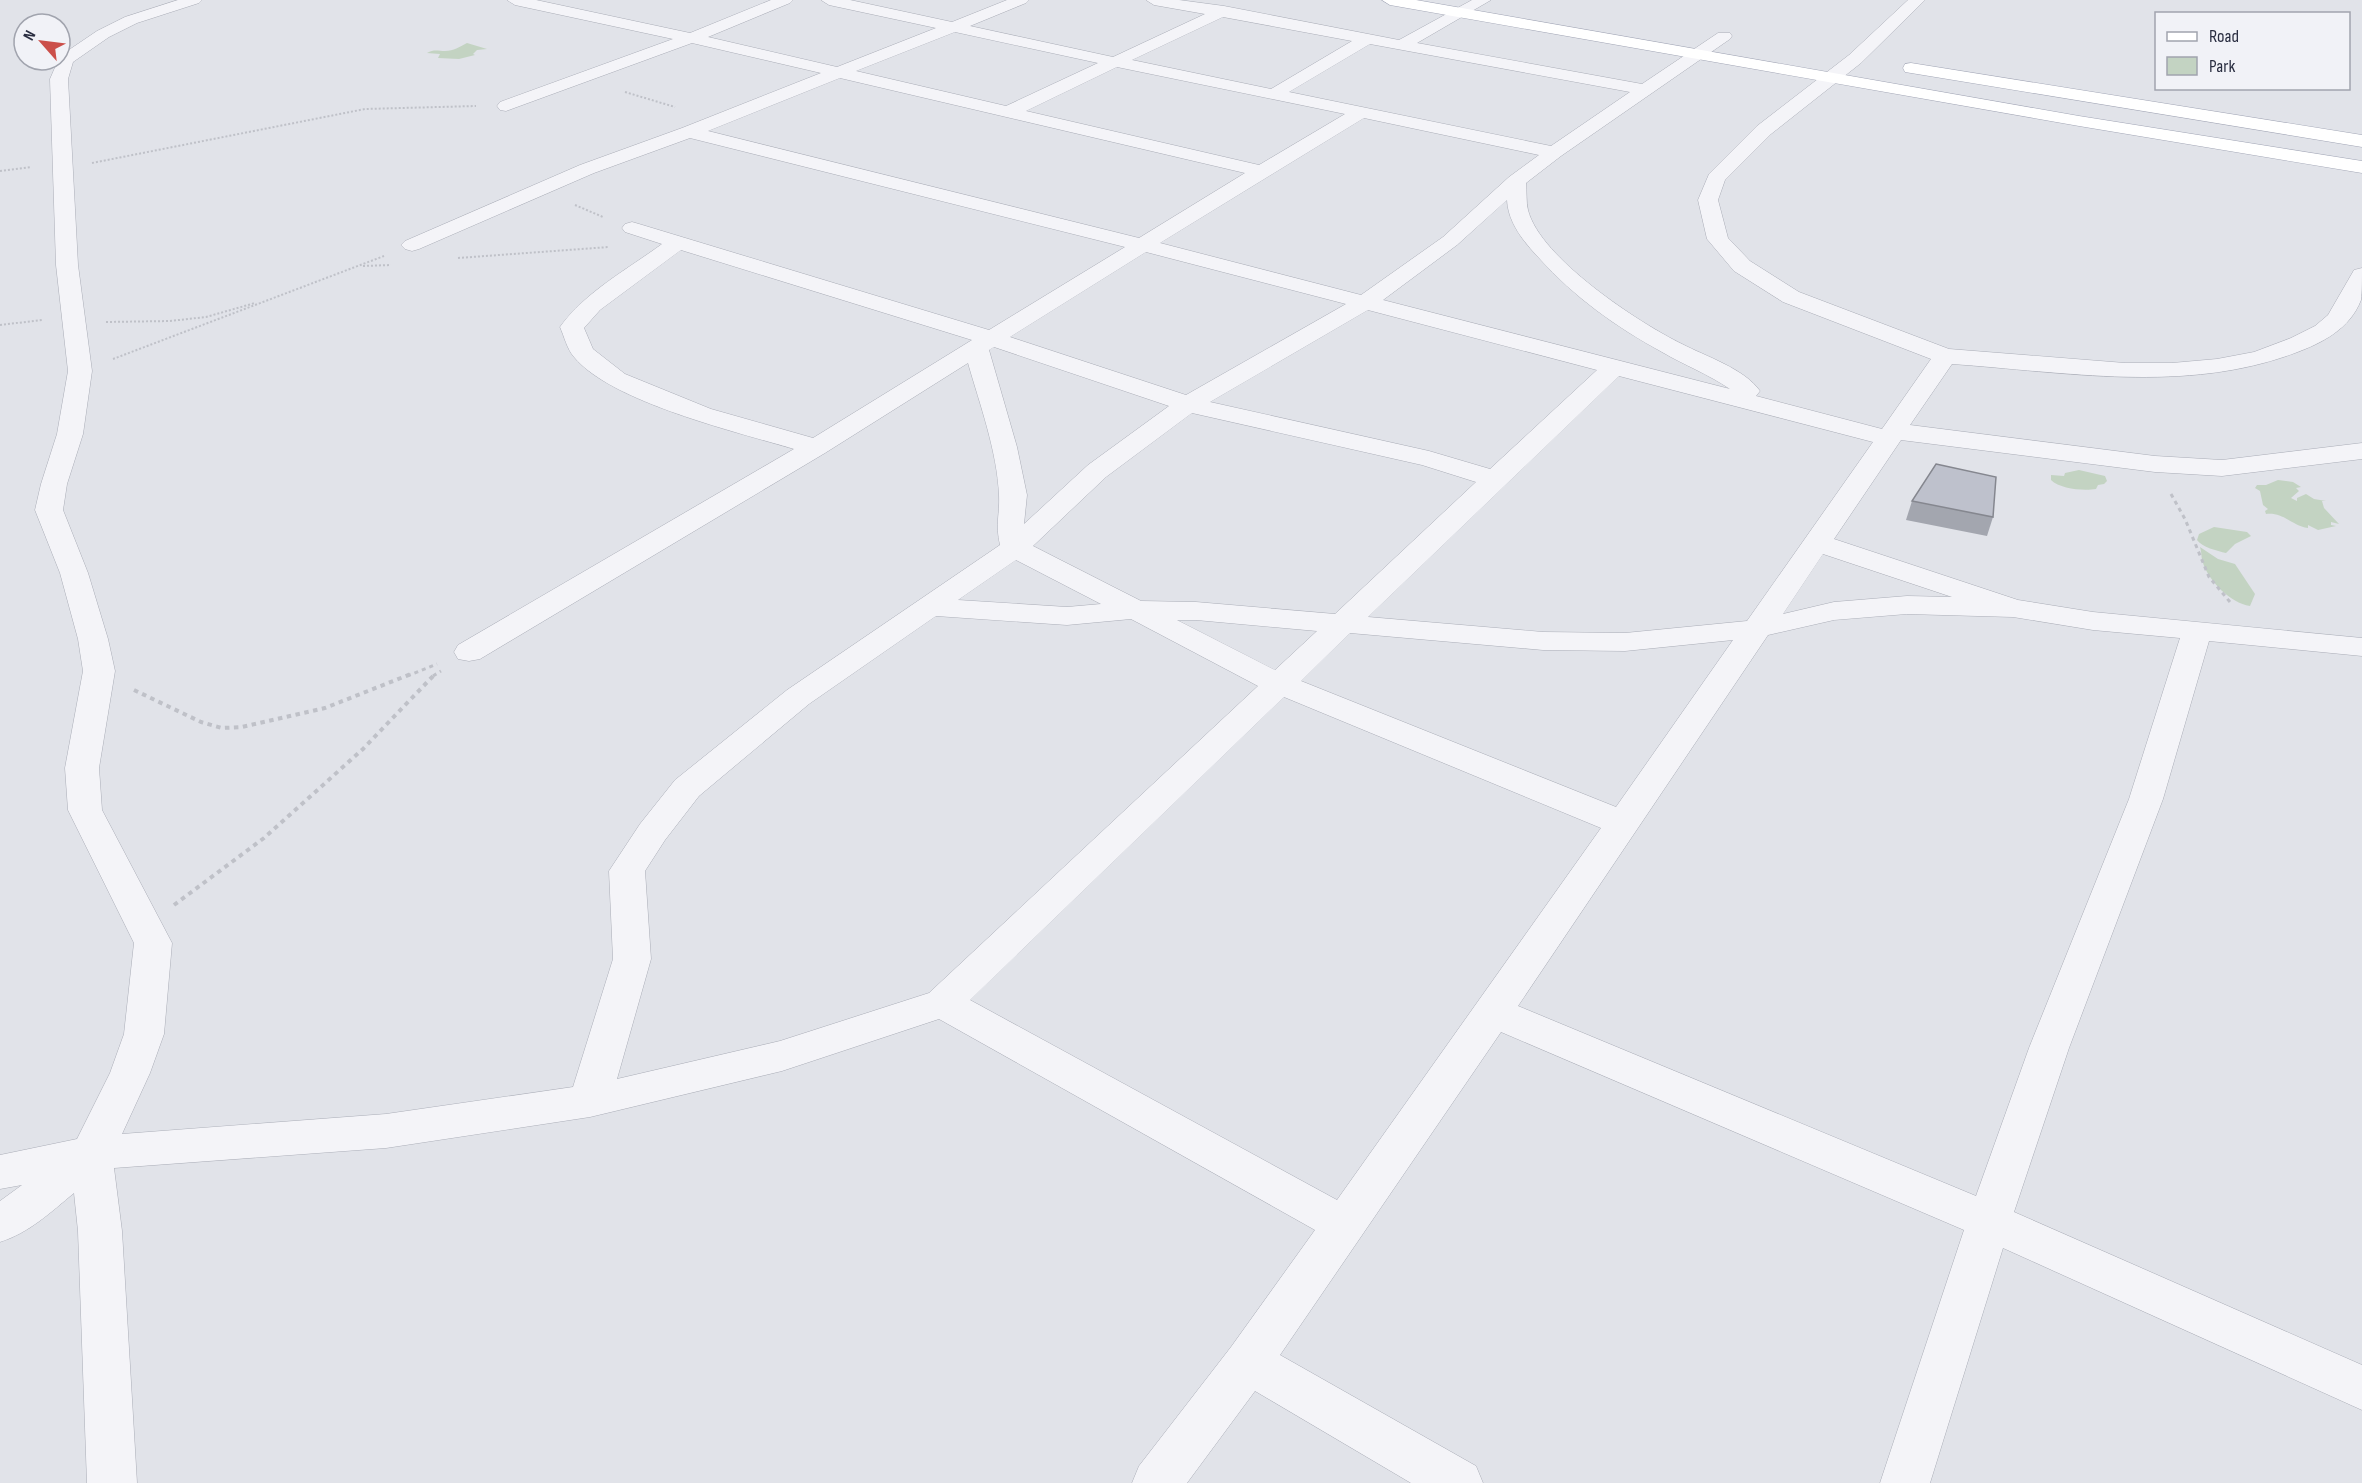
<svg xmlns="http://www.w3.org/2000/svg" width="2362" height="1483" font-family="'Sofia Sans Condensed',sans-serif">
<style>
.green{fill:#c3d3c2}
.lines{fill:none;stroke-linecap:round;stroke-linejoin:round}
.minor-casing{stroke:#aaadb7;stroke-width:1}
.major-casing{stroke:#a1a5b5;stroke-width:1}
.path-far2{stroke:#bfc1c8;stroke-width:2;stroke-dasharray:2 2;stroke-linecap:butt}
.path-far1{stroke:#bfc1c8;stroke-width:3;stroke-dasharray:4 4;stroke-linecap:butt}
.path{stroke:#bfc1c8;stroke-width:4;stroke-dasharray:4.5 4.5;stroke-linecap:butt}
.minor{fill:#f4f4f8;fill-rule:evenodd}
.major{fill:#fff;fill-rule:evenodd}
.wall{fill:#a3a6af}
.building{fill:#bec1cc;stroke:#85878f;stroke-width:1.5}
</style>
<rect width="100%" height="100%" fill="#e1e3e9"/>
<!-- green -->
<g class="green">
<path d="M467 43 487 49 477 50 473 54 475 55 459 59 438 58 440 54 427 53C434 49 438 51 445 51 454 51 459 47 467 43Z"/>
<path d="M2079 470 2105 476 2107 481 2104 484 2098 485 2096 489C2083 491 2060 489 2051 480V475L2064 476 2065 473Z"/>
<path d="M2278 480 2293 482 2301 487 2296 488 2299 491 2291 498 2297 501V498L2306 494 2314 499 2326 501H2322L2324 508 2339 524 2331 522V525L2336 526 2318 530 2308 525V528C2292 526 2284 512 2266 514L2265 511 2268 509 2263 505 2260 491 2255 488 2257 485H2266Z"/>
<path d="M2214 527 2247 532 2251 536 2235 544 2226 553C2217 551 2202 547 2197 540L2199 534Z"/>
<path d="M2200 547 2218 559 2235 564 2255 594 2250 606C2230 603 2209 581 2203 563 2201 558 2202 554 2200 547Z"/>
</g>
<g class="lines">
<!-- minor casing -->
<g class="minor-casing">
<path id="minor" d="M178 0H202L199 3 137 23 109 37 73 62 68 79 78 265 92 371 83 434 67 484 63 510 88 573 108 639 115 671 99 768 102 810 172 943 164 1034 150 1073 122 1134 386 1114 573 1087 613 959 609 871 640 824 675 780 787 690 1000 545C995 523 1000 515 999 495 997 451 980 405 968 363L825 453 480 659 469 661 458 659 454 652 458 645 794 449C737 432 611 402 574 357 567 349 564 336 560 327 585 292 628 269 662 244L625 232 622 228 625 224 632 222 639 224 989 330 1125 247 690 138 594 173 419 249 412 251 405 249 401 245 405 241 580 165 682 128 821 73 692 43 506 111 500 110 497 106 500 102 673 39 515 5 507 0H536L690 33 771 0H793L790 3 708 37 837 67 936 28 829 5 821 0H850L952 22 1007 0H1029L1026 3 970 26 1113 57 1205 14 1154 5 1146 0H1179L1224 6 1399 40 1472 0H1491L1417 43 1642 84 1718 33H1730L1732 36 1730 39 1561 156 1526 183C1527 192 1526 202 1528 210 1540 258 1639 323 1682 344 1705 356 1745 369 1760 391L1756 396 1882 429 1931 359 1783 302 1734 271 1707 239 1698 200 1709 174 1757 126 1849 55 1908 0H1925L1861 63 1771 134 1725 180 1718 200 1728 238 1750 261 1799 292 1949 349 2125 363H2172L2217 359 2254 352 2291 338 2315 326 2328 315 2354 270 2362 268C2362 278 2362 292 2361 300 2350 329 2322 343 2295 353 2185 394 2066 372 1952 364L1910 425 2155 456 2222 460 2362 443V459L2222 476 2155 472 1901 440 1834 539 2018 600 2093 612 2362 638V656L2209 641 2163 799 2069 1048 2014 1212 2362 1365V1410L2003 1248 1930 1483H1880L1964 1230 1501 1032 1280 1355 1476 1466 1483 1483H1411L1255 1391 1187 1483H1132L1139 1466 1231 1347 1315 1230 939 1019 782 1071 590 1117 386 1148 114 1168 122 1231 137 1483H87L78 1231 74 1193C51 1212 29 1233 0 1242V1201L22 1185 0 1189V1155L77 1139 110 1073 124 1034 134 943 68 810 65 768 83 671 78 639 60 573 35 510 41 484 57 434 68 371 56 265 50 79 60 56 97 31 125 17ZM1223 17 1352 41 1271 89 1132 60ZM955 32 1098 63 1006 106 856 71ZM1370 44 1630 92 1551 146 1289 92ZM1117 67 1345 114 1259 165 1026 111ZM840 78 1245 173 1139 238 708 131ZM1364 118 1539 155 1509 177 1443 237 1361 295 1160 243ZM1507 200C1508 223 1524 242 1539 258 1574 297 1616 327 1662 352 1684 365 1708 374 1730 389L1383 300 1457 245ZM681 250 972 340 813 438 711 409 625 374 593 349 584 328 600 310ZM1146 252 1346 304 1186 395 1010 337ZM1368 310 1597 370 1490 469 1429 451 1210 402ZM994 347 1169 406 1088 465 1024 524 1027 495 1017 447 989 350ZM1619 376 1873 442 1747 621 1625 633 1543 632 1368 617ZM1192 413 1422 465 1476 482 1335 614 1196 602 1141 601 1033 546 1106 477ZM1823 554 1952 597 1907 596 1834 602 1783 614ZM1016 560 1101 604 1067 607 958 600ZM1907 614 2013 617 2093 630 2180 638 2129 799 2029 1048 1976 1196 1518 1006 1768 635 1834 620ZM936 616 1067 625 1131 619 1258 686 929 993 780 1041 617 1079 651 959 645 871 665 840 699 796 809 704ZM1177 620H1196L1317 631 1275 670ZM1350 633 1543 650 1625 651 1733 640 1616 807 1301 681ZM1284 697 1601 828 1337 1200 970 1000Z"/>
</g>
<!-- major casing -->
<g class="major-casing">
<g id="major">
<path d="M1382 0H1416L2079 116 2362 161V173L2079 126 1390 5Z"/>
<path d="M1911 63 2362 135V147L1905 72 1903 68 1905 64Z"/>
</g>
</g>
<!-- path-far2 -->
<g class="path-far2">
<path d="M625 92 675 107"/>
<path d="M92 163 365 109 476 106"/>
<path d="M0 171 31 167"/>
<path d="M575 205 603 217"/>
<path d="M458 258 609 247"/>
<path d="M363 266 391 265"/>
<path d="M106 322 170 321 206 317 255 303"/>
<path d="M0 325 42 320"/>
<path d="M113 359 384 256"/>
</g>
<!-- path-far1 -->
<g class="path-far1">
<path d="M2171 494 2185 519 2209 577 2230 602"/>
<path d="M407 676 437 664"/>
<path d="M433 676 441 671"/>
</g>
<!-- path -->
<g class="path">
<path d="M134 690 201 722 222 728 242 727 325 708 411 674"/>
<path d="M174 905 264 838 363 749 435 674"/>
</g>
<!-- minor -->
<use href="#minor" class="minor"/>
<!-- major -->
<use href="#major" class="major"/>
</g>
<!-- wall -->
<path class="wall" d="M1912 501 1993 517 1987 536 1906 520Z"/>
<!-- building -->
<path class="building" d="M1936 464 1996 477 1993 517 1912 501Z"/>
<!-- legend -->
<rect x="2155" y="12" width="195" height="78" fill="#f1f2f7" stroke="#a1a4ae" stroke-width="1.5"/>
<rect x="2167" y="32" width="30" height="9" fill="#ffffff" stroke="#a1a4ae" stroke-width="1.5"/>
<text x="2209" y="42" font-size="18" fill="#2a2e41">Road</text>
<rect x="2167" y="57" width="30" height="18" fill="#c3d3c2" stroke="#a1a4ae" stroke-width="1.5"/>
<text x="2209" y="72" font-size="18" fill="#2a2e41">Park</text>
<!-- north arrow -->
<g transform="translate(42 42) rotate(298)"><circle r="28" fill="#f1f2f7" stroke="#a1a4ae" stroke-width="1.5"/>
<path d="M0-4.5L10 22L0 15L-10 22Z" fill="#cb4f4a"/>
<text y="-9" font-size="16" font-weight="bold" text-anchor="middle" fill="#2a2e41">N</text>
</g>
</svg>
